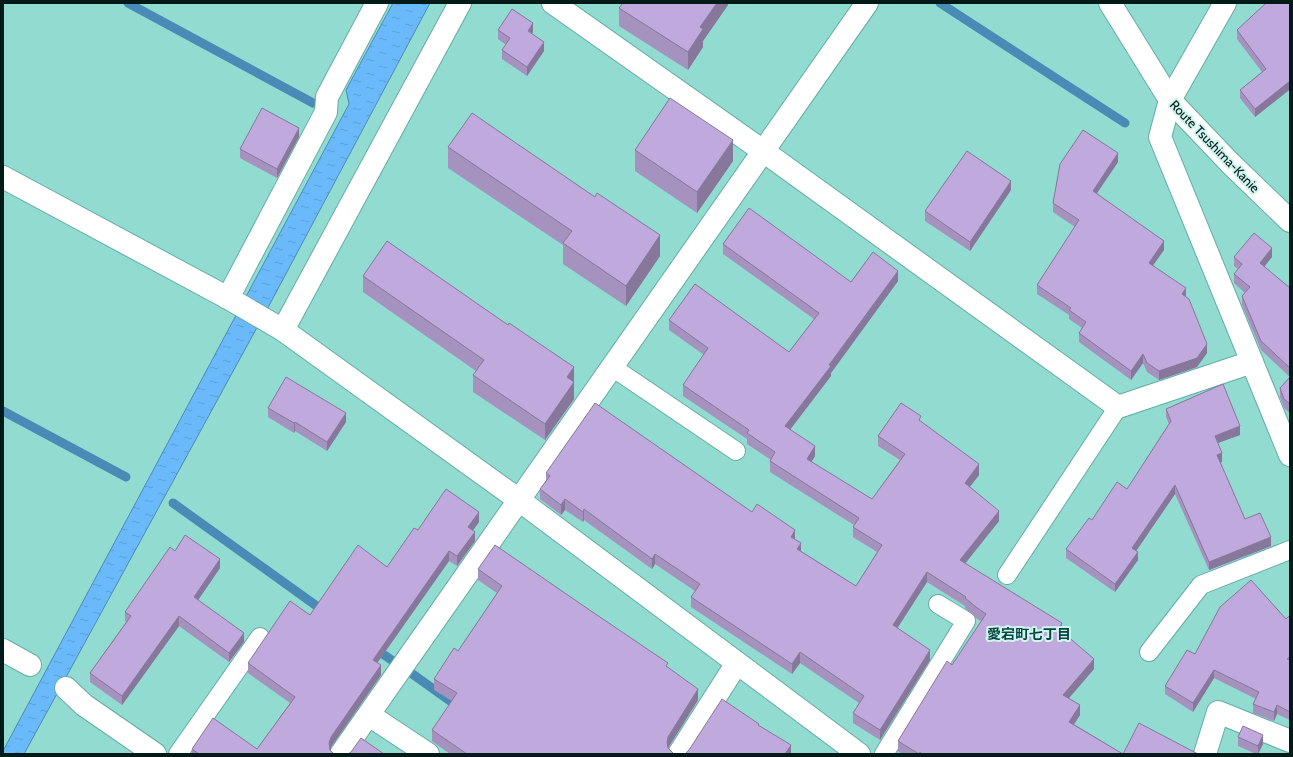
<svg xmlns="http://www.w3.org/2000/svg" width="1293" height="757" font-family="Cabin,'Noto Sans JP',sans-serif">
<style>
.water{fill:url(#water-ripples);stroke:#4a8ab7}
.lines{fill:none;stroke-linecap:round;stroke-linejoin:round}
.stream{stroke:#4a8ab7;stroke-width:9}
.lane-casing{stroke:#64ada4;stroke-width:20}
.street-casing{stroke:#64ada4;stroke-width:24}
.secondary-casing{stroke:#64ada4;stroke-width:24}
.lane{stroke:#fff;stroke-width:18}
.street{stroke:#fff;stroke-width:22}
.secondary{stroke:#fff;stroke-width:22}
.wall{fill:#a592be}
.shaded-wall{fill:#86779b}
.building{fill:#c0aadd;stroke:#86779b}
.labels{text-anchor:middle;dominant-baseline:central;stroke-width:4;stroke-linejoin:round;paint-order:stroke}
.street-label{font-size:13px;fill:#001a17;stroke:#d0f4ee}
.neighbourhood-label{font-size:14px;font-weight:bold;fill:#064640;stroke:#d0f4ee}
</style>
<defs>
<pattern id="water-ripples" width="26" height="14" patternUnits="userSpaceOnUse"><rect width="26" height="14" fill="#6abafb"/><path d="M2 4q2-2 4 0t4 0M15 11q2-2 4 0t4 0" fill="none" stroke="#5a9fd6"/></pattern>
</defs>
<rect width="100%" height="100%" fill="#91dbd1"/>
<!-- water -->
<path class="water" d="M393 3H430L272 300 24 754H3V751L349 104 346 90Z"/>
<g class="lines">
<!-- stream -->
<g class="stream">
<path d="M128 3 313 103"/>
<path d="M940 3 1125 123"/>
<path d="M3 411 126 477"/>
<path d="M173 503 325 612"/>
<path d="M374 648 393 661"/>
<path d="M411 673 460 708"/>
</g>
<!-- lane casing -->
<g class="lane-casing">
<g id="lane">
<path d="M612 367 736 451"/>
<path d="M1007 575 1118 407"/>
<path d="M1149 652 1201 585 1290 550"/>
<path d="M178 754 260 637"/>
<path d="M884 754 966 621 938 604"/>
</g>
</g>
<!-- street casing -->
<g class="street-casing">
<g id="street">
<path d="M553 3 763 151 1118 407 1252 362"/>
<path d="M1225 3 1170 100 1160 137 1290 455"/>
<path d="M3 177 228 298 283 330 519 500 859 754"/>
<path d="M228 298 326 112 327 97 377 3"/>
<path d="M283 330 460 3"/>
<path d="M3 650 30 665"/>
<path d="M66 688 84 705 155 754"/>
<path d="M369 715 428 754"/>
<path d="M341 754 867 3"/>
<path d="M679 754 737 663"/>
<path d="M1205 754 1218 712 1290 741"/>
</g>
</g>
<!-- secondary casing -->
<g class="secondary-casing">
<path id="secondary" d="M1110 3 1170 100 1230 163 1290 221"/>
</g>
<!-- lane -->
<use href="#lane" class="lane"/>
<!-- street -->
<use href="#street" class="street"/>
<!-- secondary -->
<use href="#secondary" class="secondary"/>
</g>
<!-- wall -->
<g class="wall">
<path d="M728 3V5L703 41V47L688 70 619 26V8Z"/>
<path d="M1290 3V89L1255 117 1240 98V90L1262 72 1237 39V30Z"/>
<path d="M498 30 533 32 532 34 544 51 527 76 502 59V50L506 45 498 39Z"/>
<path d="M299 137 277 178 240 158V149Z"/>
<path d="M448 147 660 256 626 306 563 264V245L448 168Z"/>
<path d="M635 150 733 161 697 213 635 171Z"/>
<path d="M1118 162 1097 193 1164 250 1153 265 1186 297 1207 353 1197 367 1159 380 1147 372 1143 363 1131 380 1079 342V333L1082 328 1069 319V315L1037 294V285L1075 227 1053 212V203Z"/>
<path d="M1011 190 970 251 925 221V211Z"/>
<path d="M723 244 851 282 898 281 831 373V376L790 430 815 456 811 462 872 499 900 460 878 446V436L921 421 979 475 970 487 999 521 965 563 1062 632 1094 669 1069 698 1080 715 1074 724 1123 754H1198H902L898 751V741L952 665 981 621 976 618 965 608V606L927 582 897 628 930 660 880 740 853 723V713L859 703 800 663 792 674 691 607V597L695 591 655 564 652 569 584 520 583 522 565 510 561 515 540 499V489L546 481V473L752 512 795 539 801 551 856 586 877 552 853 537V527L854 525 770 472V461L771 460 747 444V439L683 396V385L704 355 669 330V320L789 352 814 319 723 254Z"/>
<path d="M1234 257H1272L1264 266 1290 288V413L1284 408 1280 397V388L1290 377 1261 350 1242 305V296L1245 293 1234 283V274L1238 269 1234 266Z"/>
<path d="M363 276 574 399 545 440 473 392V375L476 371 363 292Z"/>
<path d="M268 408 346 422 327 451 295 431 294 433 268 417Z"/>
<path d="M1166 409 1240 435 1218 443 1222 462H1220L1245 519 1271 546 1209 570 1175 494 1136 551 1138 560 1115 592 1066 558V549L1092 520 1127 489 1169 424 1166 417Z"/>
<path d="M479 522 473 530 475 541 457 566 449 561 377 663 381 675 331 747 330 750 334 754H192V749H257L290 703 248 673V663L310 615 387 567 418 530Z"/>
<path d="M175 551 220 568 198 600 244 642 229 662 179 626 122 705 90 682V673L126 622 125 621V612Z"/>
<path d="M478 569 668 668 698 700 668 748V749L674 754H450L432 741V730L452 701 434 690V679L458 651 497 593 478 580Z"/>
<path d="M1290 615V720L1277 714 1274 721 1253 713V704L1256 699 1214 678 1193 712 1165 694V686L1195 654 1286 619Z"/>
<path d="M1238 737 1263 744 1258 754H1256L1238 746Z"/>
</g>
<!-- shaded-wall -->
<g class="shaded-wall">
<path d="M717 3H728V5L703 41V47L688 70V52L700 27Z"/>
<path d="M533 23V32L528 40V31Z"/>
<path d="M544 42V51L527 76V67Z"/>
<path d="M1290 81V89L1288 91 1255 117V109Z"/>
<path d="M299 128V137L277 178V169Z"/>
<path d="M733 140V161L697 213V192Z"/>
<path d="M1118 153V162L1093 199V191Z"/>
<path d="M1011 181V190L970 251V242Z"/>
<path d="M660 235V256L626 306V286Z"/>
<path d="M1164 241V250L1149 271V263Z"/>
<path d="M1272 248V257L1260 272V263Z"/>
<path d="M898 271V281L831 373V376L785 436V426Z"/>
<path d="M1186 288V297L1182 294Z"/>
<path d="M1207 344V353L1197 367 1159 380V371Z"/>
<path d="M1143 354V363L1131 380V371Z"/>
<path d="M574 367V399L545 440V424L567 377Z"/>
<path d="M346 413V422L327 451V442Z"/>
<path d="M295 422V431L294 433V423Z"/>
<path d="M1240 426V435L1215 444V436Z"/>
<path d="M815 446V456L807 469V459Z"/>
<path d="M1222 453V462L1217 464V455Z"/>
<path d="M979 464V475L965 493V483Z"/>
<path d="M1175 485V494L1132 557V548Z"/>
<path d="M565 499V510L561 515V505Z"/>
<path d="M584 509V520L583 522V512Z"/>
<path d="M999 511V521L960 570V560Z"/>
<path d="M479 512V522L468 537V527Z"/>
<path d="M795 530V541L791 537Z"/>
<path d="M475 532V541L457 566V556Z"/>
<path d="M1271 537V546L1209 570V562Z"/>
<path d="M801 543V553L797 549Z"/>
<path d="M449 551V561L373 669V660Z"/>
<path d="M1138 552V560L1115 592V584Z"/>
<path d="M655 554V564L652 569V559Z"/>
<path d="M220 559V568L194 606V597Z"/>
<path d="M927 572V582L893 635V625Z"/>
<path d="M179 616V626L122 705V696Z"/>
<path d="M1062 623V633L1059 629Z"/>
<path d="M244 633V642L229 662V653Z"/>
<path d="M930 650V660L880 740V730Z"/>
<path d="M800 652V663L792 674V664Z"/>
<path d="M1094 659V669L1063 705V695Z"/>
<path d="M381 665V675L331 747 329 753V743L331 737Z"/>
<path d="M1214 670V678L1193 712V703Z"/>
<path d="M698 689V700L668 748 667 753V742L668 737Z"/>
<path d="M1080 705V715L1069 732V722Z"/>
<path d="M1277 705V714L1274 721V712Z"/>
<path d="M1263 735V744L1258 754V746Z"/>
<path d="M791 745V754H785Z"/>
</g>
<!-- building -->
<g class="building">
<path d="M623 3H717L700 27 703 29 688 52 619 8Z"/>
<path d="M1266 3H1290V81L1255 109 1240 90 1266 69 1237 30Z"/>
<path d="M512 9 533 23 528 31 544 42 527 67 502 50 510 38 498 30Z"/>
<path d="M670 98 733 140 697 192 635 150Z"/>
<path d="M262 108 299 128 277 169 240 149Z"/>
<path d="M472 113 595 197 597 193 660 235 626 286 563 243 572 231 448 147Z"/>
<path d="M1083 130 1118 153 1093 191 1164 241 1149 263 1186 288 1182 294 1189 299 1207 344 1197 358 1159 371 1147 363 1143 354 1131 371 1079 333 1086 322 1069 310 1071 308 1037 285 1079 220 1053 203 1060 164Z"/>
<path d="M967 151 1011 181 970 242 925 211Z"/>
<path d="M749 208 851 282 873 252 898 271 829 365 831 366 785 426 815 446 807 459 872 499 905 454 878 436 901 403 921 416 919 420 979 464 965 483 999 511 960 560 1062 623 1059 629 1094 659 1063 695 1080 705 1069 722 1123 754 1139 723 1198 754H922L920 752 919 754 898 741 947 661 952 665 986 614 976 607 965 598 966 597 927 572 893 625 930 650 880 730 853 713 864 696 800 652 792 664 691 597 700 584 655 554 652 559 584 509 583 512 565 499 561 505 540 489 550 476 546 473 595 403 752 512 757 504 795 530 791 537 801 543 797 549 856 586 882 545 853 527 859 518 770 461 775 452 747 433 749 430 683 385 708 348 669 320 695 284 789 352 819 313 723 244Z"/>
<path d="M1254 233 1272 248 1260 263 1290 288V368L1261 341 1242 296 1250 287 1234 274 1242 264 1234 257Z"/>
<path d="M387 241 508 325 509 323 574 367 567 377 574 382 545 424 473 375 484 360 363 276Z"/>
<path d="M286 377 346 413 327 442 295 422 294 423 268 408Z"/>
<path d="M1290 377V404L1284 399 1280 388Z"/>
<path d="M1223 384 1240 426 1215 436 1222 453 1217 455 1245 519 1260 513 1271 537 1209 562 1175 485 1132 548 1138 552 1115 584 1066 549 1089 518 1092 520 1117 482 1127 489 1171 421 1166 409Z"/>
<path d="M446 489 479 512 468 527 475 532 457 556 449 551 373 660 381 665 331 737 329 743 330 750 334 754H199L192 749 213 718 257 749 295 697 248 663 290 601 310 615 358 545 387 567 414 528 418 530Z"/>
<path d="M185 535 220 559 194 597 244 633 229 653 179 616 122 696 90 673 131 616 125 612 170 547 175 551Z"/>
<path d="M495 545 591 611 668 663 666 666 698 689 668 737 667 742 668 748 674 754H467L432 730 457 693 434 679 454 648 458 651 502 586 478 569Z"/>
<path d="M1251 580 1286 619 1290 615V656L1287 659 1290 660V712L1277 705 1274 712 1253 704 1259 692 1214 670 1193 703 1165 686 1187 650 1195 654 1220 607Z"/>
<path d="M722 699 759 724 758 725 791 745 785 754H685L689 750Z"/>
<path d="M1243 726 1263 735 1258 746 1238 737Z"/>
<path d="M361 738 384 754H348L351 752Z"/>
</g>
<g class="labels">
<!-- street labels -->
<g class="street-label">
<text transform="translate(1215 146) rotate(46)">Route Tsushima-Kanie</text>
</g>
<!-- neighbourhood labels -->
<g class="neighbourhood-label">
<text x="1029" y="634">愛宕町七丁目</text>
</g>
</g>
<!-- border -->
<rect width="1293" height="757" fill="none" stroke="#001a17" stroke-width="8"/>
</svg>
